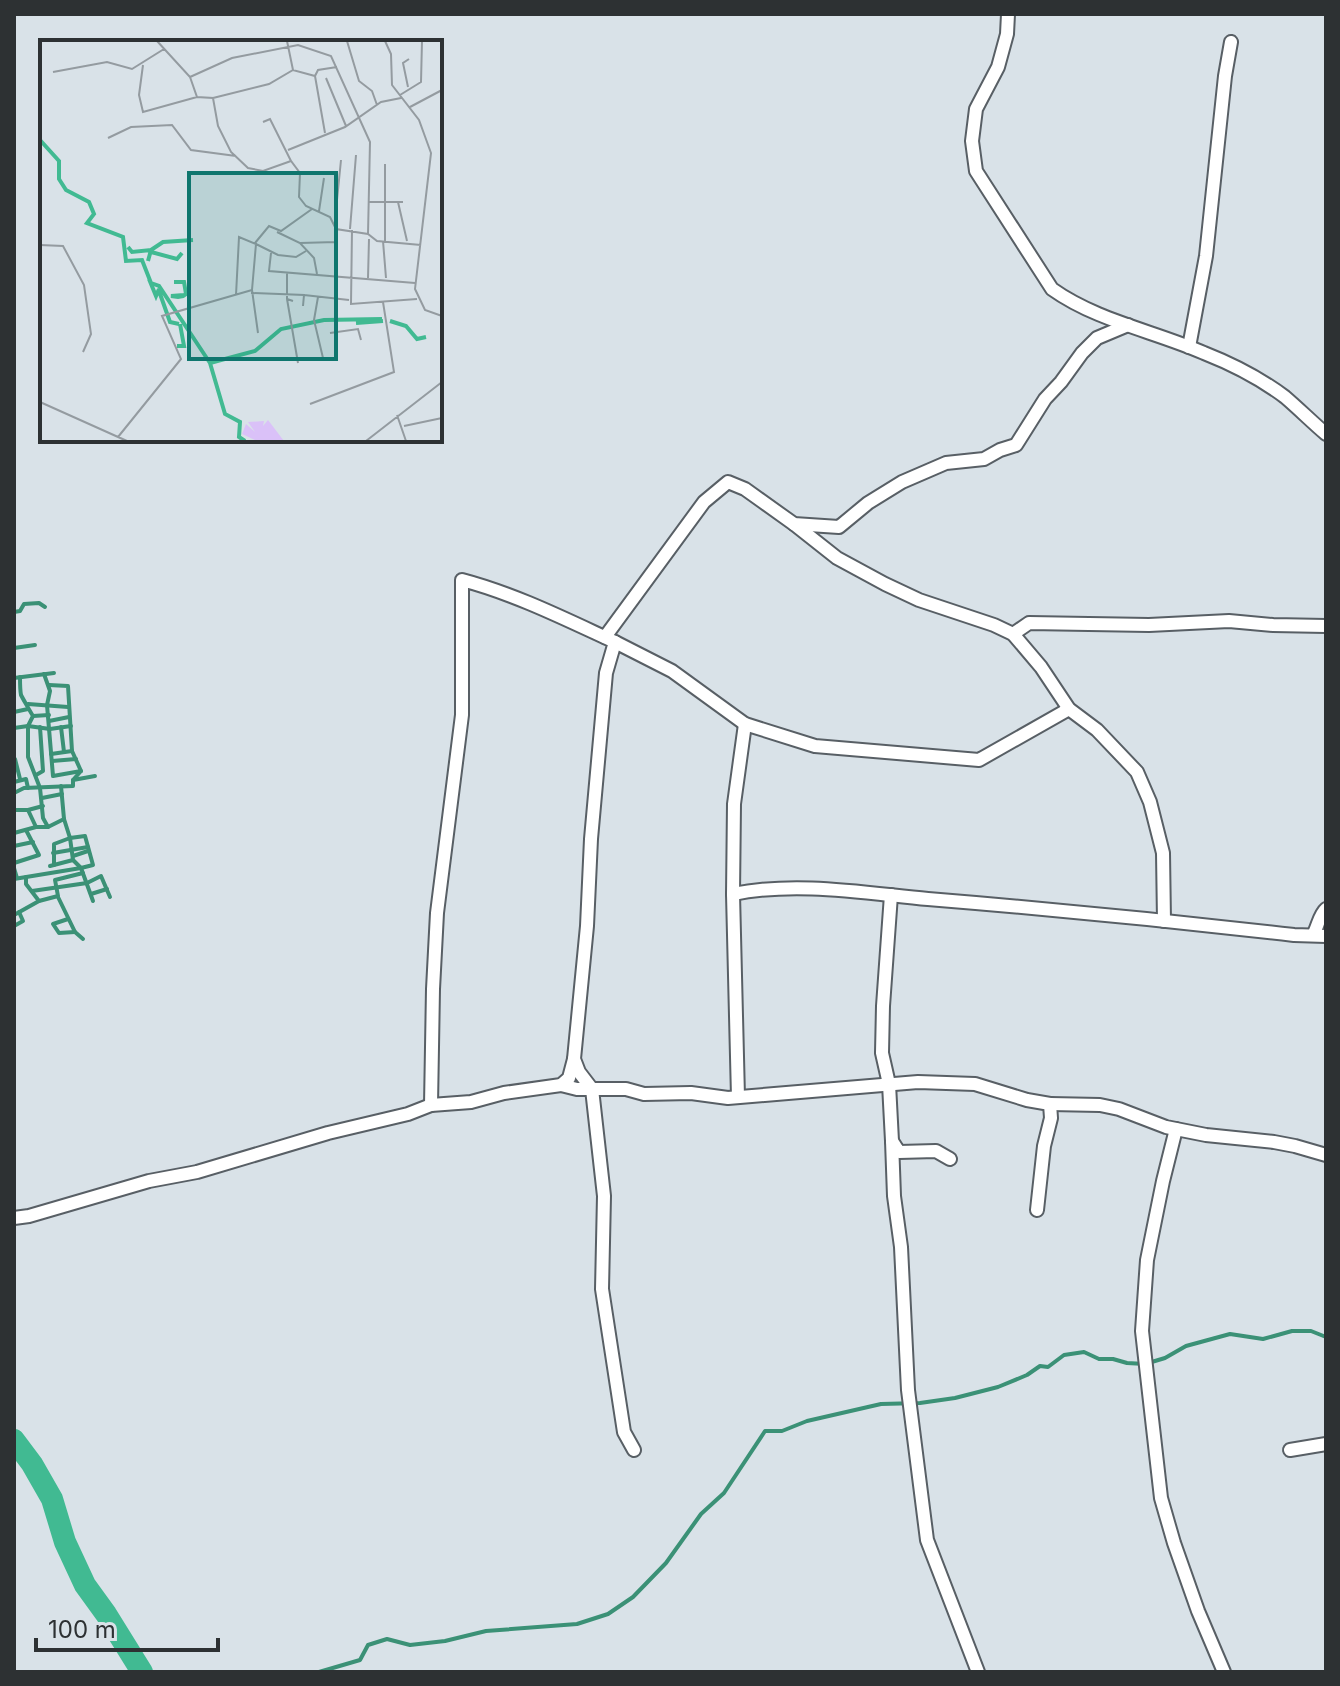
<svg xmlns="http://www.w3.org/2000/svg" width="1340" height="1686" font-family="Inter,sans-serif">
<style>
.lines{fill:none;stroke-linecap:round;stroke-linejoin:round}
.stream{stroke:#3b9176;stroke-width:4}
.river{stroke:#41ba92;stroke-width:22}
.minor-casing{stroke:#585f65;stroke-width:16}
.minor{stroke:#fff;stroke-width:12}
.inset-river{fill:none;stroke:#41ba92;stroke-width:4}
.inset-road{fill:none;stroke:#949ba0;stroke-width:2}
.view{fill:#0f766e;fill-opacity:0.15;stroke:#0f766e;stroke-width:4}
.inset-edge{fill:none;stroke:#2d3133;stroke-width:4}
</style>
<rect width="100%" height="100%" fill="#d9e2e8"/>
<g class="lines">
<!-- stream -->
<g class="stream">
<path d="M14 612 20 611 24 604 39 603 45 607"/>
<path d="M14 648 35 645"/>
<path d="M44 674 50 691 47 705 53 776 81 771"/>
<path d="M20 677C20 682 20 690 21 695 22 697 31 713 33 716L28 726V757L40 788 43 818 48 827"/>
<path d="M14 678 54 673"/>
<path d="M49 685 68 686 72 751 81 771 73 780"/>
<path d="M28 704 68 707"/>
<path d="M14 712 28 709"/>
<path d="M33 716 49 715"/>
<path d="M49 721 69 717"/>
<path d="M61 727 64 752"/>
<path d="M14 728 28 726 50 729 71 726"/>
<path d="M51 754 72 751"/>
<path d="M15 759 20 779"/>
<path d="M52 761 76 759"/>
<path d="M36 775 43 771 40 727"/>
<path d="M14 782 26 779 28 788"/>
<path d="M14 793 24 788 73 786V780L95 776"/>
<path d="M42 798 62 794"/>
<path d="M14 810H28L43 806"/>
<path d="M28 810 36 827H48L64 819 61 786"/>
<path d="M64 819 70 838 85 836 93 865 81 868 93 901"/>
<path d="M14 833 36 827"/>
<path d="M14 846 33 842"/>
<path d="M53 853 88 847"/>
<path d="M73 856 88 851"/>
<path d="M14 863 39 855 26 830"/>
<path d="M54 865V844L70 838 73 860 81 868"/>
<path d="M50 866 73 860"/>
<path d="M14 868 17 878"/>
<path d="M26 877V884L39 901 58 896 55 880 83 873"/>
<path d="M14 879 81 868"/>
<path d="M32 891 87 883 101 876 110 897"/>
<path d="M91 894 107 889"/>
<path d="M58 897 75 932 83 939"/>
<path d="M14 915 39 901"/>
<path d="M68 919 53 924 59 933 75 932"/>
<path d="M14 926 23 921 19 912"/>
<path d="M319 1672 360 1660 368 1645 387 1639 410 1645 445 1641 486 1631 577 1624 608 1614 633 1597 666 1563 701 1514 724 1493 765 1431H782L807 1421 881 1404 920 1403 955 1398 998 1387 1027 1375 1040 1366 1048 1367 1064 1355 1084 1352 1099 1359H1113L1127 1363 1145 1364 1165 1358 1186 1346 1230 1334 1263 1339 1292 1331H1311L1326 1337"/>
</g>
<!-- river -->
<path class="river" d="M14 1440 32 1464 52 1499 65 1542 85 1585 106 1614 142 1672"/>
<!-- minor casing -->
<g class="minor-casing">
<g id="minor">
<path d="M1008 14 1007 34 998 67 976 109 972 141 976 171 1052 289C1097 321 1154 331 1204 353 1232 364 1261 379 1285 397 1299 409 1312 422 1326 434"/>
<path d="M1189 347 1206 256 1225 76 1231 42"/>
<path d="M794 524 837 558 885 584 919 600 994 625 1013 634 1041 667 1069 709 1097 730 1137 772 1150 802 1163 853 1164 921"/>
<path d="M1013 634 1029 623 1149 625 1229 621 1273 625 1326 626"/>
<path d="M605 637 704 502 728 482 745 489 794 524 839 527 868 503 902 482 946 463 984 459 1000 450 1016 445 1045 399 1061 382 1082 353 1097 338 1128 325"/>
<path d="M615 642 672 671 745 724 815 746 979 760 1069 709"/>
<path d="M745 724 734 804 733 894C797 881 864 893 928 899 1050 909 1172 921 1294 935L1326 936"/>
<path d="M733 894 738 1097"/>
<path d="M891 895 883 1006 882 1053 889 1084 892 1141 899 1152 936 1151 950 1159"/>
<path d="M1313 935C1318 927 1319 915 1326 909"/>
<path d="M561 1085 577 1089H626L644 1094 691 1093 728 1098 918 1082 975 1084 1027 1100 1050 1104 1051 1118 1044 1146 1037 1210"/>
<path d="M1050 1104 1100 1105 1119 1109 1166 1127 1206 1135 1274 1142 1295 1146 1326 1155"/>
<path d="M431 1105 433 989 437 913 462 715V580C515 594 565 619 615 642L606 673 591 839 587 926 574 1059 579 1072 592 1089 604 1196 602 1289 624 1432 634 1450"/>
<path d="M1176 1129 1163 1181 1147 1260 1142 1331 1161 1498 1174 1543 1198 1611 1224 1672"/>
<path d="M892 1141 894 1196 901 1247 908 1390 927 1540 978 1672"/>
<path d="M14 1218 29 1216 149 1181 197 1172 328 1133 408 1114 431 1105 471 1102 504 1093 561 1085 569 1078 574 1059"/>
<path d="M1290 1450 1326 1444"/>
</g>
</g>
<!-- minor -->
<use href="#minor" class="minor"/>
</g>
<!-- overview -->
<g transform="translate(40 40)">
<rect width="402" height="402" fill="#d9e2e8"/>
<path d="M228 380 244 401H217L202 394 206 384 215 392 208 382 224 381 223 386Z" fill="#dac1f8"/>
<path class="inset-river" d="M0 100 19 121V139L26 150 49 162 54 174 47 183 83 197 86 221 102 220 111 243 119 246 170 323 185 374 200 382 199 397 205 401M88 207 92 212 111 210 108 221M111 210 123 202 153 200M111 212 137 219 142 213M109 239 116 256 119 249M134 242H144L146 254 143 256 138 257 131 256 144 255M119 251 130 282 139 284M350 281 366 286 377 299 386 297M316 283 343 281M137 306H144L140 284M170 323 215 311 241 289 284 280 342 279"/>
<path class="inset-road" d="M117 1 150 37 157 57 173 58 178 86 191 112 208 128 223 131 251 121 260 133 259 157 266 166 290 177 296 189 328 194 337 201 381 205M247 1 253 30M307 1 319 41 332 51 337 65M345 1 351 14 352 45 379 80 391 113 375 249 385 270 402 276M103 25 99 55 103 72 157 57M13 32 67 22 92 29 124 9M275 36 285 93M150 37 192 18 258 5 291 16 330 102 328 194M286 38 306 86M368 47 363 23 369 19M360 55 381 42 382 1M173 58 229 44 253 30 275 36 278 30 297 27M370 67 402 50M223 82 230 79 251 121M68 98 91 87 132 85 151 110 196 116M248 110 305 87 341 62 361 58M329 162H363M358 162 367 201M279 171 284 138M295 180 301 120M296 189V235M310 189 316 115M312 190 311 264 377 259M237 192 260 203 274 218 277 234M343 201 346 238M345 201V124M215 203 229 186 241 191 272 169M260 203 296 202M216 204 238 215 256 217 266 211M0 205 23 206 44 245 51 294 43 312M231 213 229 231 375 243M247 232V259L253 261M328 238 329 199M211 253 264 255 263 266M196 255 199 197 216 204 212 250 218 293M264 255 309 260M278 257 274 280 283 318M247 259 258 323M290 293 318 289 321 300M0 362 87 401M270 364 354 332 343 262M357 375 366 401M364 386 402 378M78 397 141 319 122 276 212 250M326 401 402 342"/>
<path class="view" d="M149 133H296V319H149Z"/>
<rect width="402" height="402" class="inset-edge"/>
</g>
<!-- border -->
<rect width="1340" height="1686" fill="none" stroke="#2d3133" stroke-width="32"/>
<!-- scale -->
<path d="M36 1638v12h182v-12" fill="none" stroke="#2d3133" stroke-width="4"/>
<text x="48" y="1638" font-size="24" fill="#2d3133" stroke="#d9e2e8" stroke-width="6" paint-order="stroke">100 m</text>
</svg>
